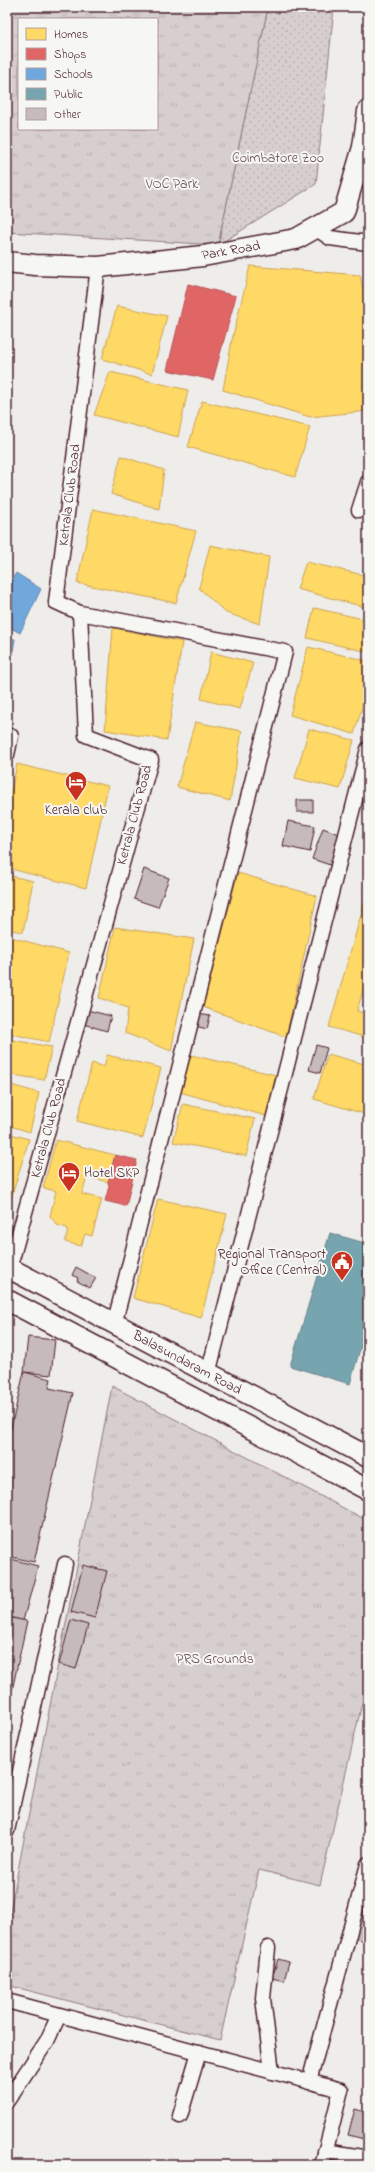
<svg xmlns="http://www.w3.org/2000/svg" width="375" height="2172" font-family="'Indie Flower',sans-serif">
<style>
.grass{fill:url(#grass-dots);stroke:#90777c}
.park{fill:url(#park-tufts);stroke:#90777c;fill-rule:evenodd}
.homes{fill:#ffd966;stroke:#c9a154}
.shops{fill:#e06666;stroke:#b35154}
.schools{fill:#6fa8dc;stroke:#647fa7}
.public{fill:#76a5af;stroke:#697d87}
.building{fill:#c6babb;stroke:#4a1f2b}
.lines{fill:none;stroke-linecap:round;stroke-linejoin:round}
.street-casing{stroke:#4a1f2b;stroke-width:17}
.secondary-casing{stroke:#4a1f2b;stroke-width:23}
.street{stroke:#f6f6f2;stroke-width:14}
.secondary{stroke:#f6f6f2;stroke-width:20}
.labels{text-anchor:middle;dominant-baseline:central;stroke-width:4;stroke-linejoin:round;paint-order:stroke}
.park-label{font-size:14px;fill:#6d4b54;stroke:#f6f6f2}
.street-label{font-size:14px;fill:#4a1f2b;stroke:#f6f6f2}
.poi-label{font-size:14px;fill:#4a1f2b;stroke:#f6f6f2}
</style>
<defs>
<pattern id="grass-dots" width="8" height="8" patternUnits="userSpaceOnUse"><rect width="8" height="8" fill="#d7cfce"/><path d="M2 2h.1M6 6h.1" fill="none" stroke="#bab1b1" stroke-width="1.8" stroke-linecap="round"/></pattern>
<pattern id="park-tufts" width="24" height="20" patternUnits="userSpaceOnUse"><rect width="24" height="20" fill="#d7cfce"/><path d="M3 7l-1-3M5 7V3M7 7l1-3M15 17l-1-3M17 17v-4M19 17l1-3" fill="none" stroke="#bab1b1"/></pattern>
</defs>
<rect width="100%" height="100%" fill="#efedea"/>
<filter id="ink" filterUnits="userSpaceOnUse"><feTurbulence type="fractalNoise" baseFrequency=".025" numOctaves="2"/><feDisplacementMap in="SourceGraphic" scale="8" xChannelSelector="R" yChannelSelector="G"/><feConvolveMatrix kernelMatrix="1 2 1 2 8 2 1 2 1" color-interpolation-filters="sRGB"/></filter>
<g filter="url(#ink)">
<!-- grass -->
<path class="grass" d="M268 7H334L316 184 218 245Z"/>
<!-- park -->
<g class="park">
<path d="M7 7H268L218 245 7 232ZM19 19H157V129H19Z"/>
<path d="M112 1386 368 1521V1677L320 1885 259 1870 220 2040 7 1985V1927Z"/>
</g>
<!-- homes -->
<g class="homes">
<path d="M250 266 360 275 368 311V411L310 417 223 390 232 340Z"/>
<path d="M117 306 167 316 152 374 102 359Z"/>
<path d="M110 372 188 390 178 437 94 415Z"/>
<path d="M202 401 310 427 295 477 188 447Z"/>
<path d="M121 456 164 470 159 509 111 494Z"/>
<path d="M93 509 196 531 176 603 77 583Z"/>
<path d="M210 545 269 557 260 624 226 613 199 588Z"/>
<path d="M306 562 368 576V608L297 589Z"/>
<path d="M314 608 368 620V652L307 638Z"/>
<path d="M113 628 182 642 167 740 105 730Z"/>
<path d="M308 647 368 661V688L354 734 290 715Z"/>
<path d="M211 652 253 663 240 709 201 699Z"/>
<path d="M195 722 242 731 230 801 177 787Z"/>
<path d="M309 729 354 740 340 789 295 778Z"/>
<path d="M17 764 108 786 86 888 7 868V810Z"/>
<path d="M238 873 317 896 286 1037 203 1007Z"/>
<path d="M7 875 33 881 23 932 7 929Z"/>
<path d="M368 890V973L357 1011 368 1014V1038L329 1027Z"/>
<path d="M115 927 194 939 171 1051 125 1033 128 1008 99 998Z"/>
<path d="M7 936 69 953 49 1042 7 1033Z"/>
<path d="M7 1039 52 1047 44 1080 7 1074Z"/>
<path d="M187 1054 276 1075 266 1116 176 1091Z"/>
<path d="M328 1054 368 1065V1115L314 1099Z"/>
<path d="M107 1055 161 1068 143 1138 77 1121 92 1063 104 1067Z"/>
<path d="M7 1084 39 1093 30 1132 7 1125Z"/>
<path d="M183 1104 255 1119 246 1156 173 1142Z"/>
<path d="M7 1133 29 1139 10 1202 7 1201Z"/>
<path d="M56 1140 115 1155 108 1182 87 1176 82 1194 102 1199 92 1236 85 1234 81 1246 65 1242 68 1231 67 1228 57 1225 50 1216 56 1191 43 1188Z"/>
<path d="M158 1199 227 1214 201 1318 133 1298Z"/>
</g>
<!-- shops -->
<g class="shops">
<path d="M188 284 236 296 213 380 167 370Z"/>
<path d="M115 1155 137 1160 126 1206 105 1201 109 1186 108 1182Z"/>
</g>
<!-- schools -->
<g class="schools">
<path d="M16 573 41 589 20 633 7 626V587Z"/>
<path d="M7 638 15 639 7 684Z"/>
</g>
<!-- public -->
<path class="public" d="M330 1233 368 1244V1321L350 1384 290 1366Z"/>
<!-- building -->
<g class="building">
<rect x="297" y="800" width="16" height="12"/>
<path d="M288 821 315 826 310 852 283 846Z"/>
<path d="M323 828 341 835 330 865 312 859Z"/>
<path d="M144 869 169 878 158 907 134 899Z"/>
<path d="M87 1010 111 1016 107 1031 83 1024Z"/>
<path d="M198 1014 210 1016 207 1029 195 1026Z"/>
<path d="M316 1045 327 1048 320 1073 309 1070Z"/>
<path d="M76 1267 96 1278 90 1288 77 1281 78 1278 72 1275Z"/>
<path d="M28 1337 55 1340 51 1375 24 1372Z"/>
<path d="M24 1372 51 1379 49 1388 73 1393 34 1562 7 1556V1445Z"/>
<path d="M7 1558 38 1566 23 1621 7 1616Z"/>
<path d="M83 1565 107 1571 95 1618 71 1612Z"/>
<path d="M7 1617 27 1621 7 1714Z"/>
<path d="M71 1620 88 1625 76 1669 59 1664Z"/>
<path d="M368 1880V1942L352 1938Z"/>
<path d="M278 1959 289 1962 284 1981 272 1978Z"/>
<path d="M355 2109 368 2113V2140L348 2135Z"/>
</g>
<g class="lines">
<!-- street casing -->
<g class="street-casing">
<g id="street">
<path d="M315 228 330 238 368 243"/>
<path d="M98 267 56 602 80 613 285 652 114 1325"/>
<path d="M359 510 368 482"/>
<path d="M7 755 11 736"/>
<path d="M7 1277 151 760 86 735 80 613"/>
<path d="M208 1374 368 749"/>
<path d="M7 1831 65 1564"/>
<path d="M268 1948 263 1998 272 2072"/>
<path d="M7 2001 341 2090 322 2165"/>
<path d="M309 2082 368 1864"/>
<path d="M7 2101 47 2041 59 2015"/>
<path d="M180 2116 199 2052"/>
<path d="M325 2151 368 2158"/>
</g>
</g>
<!-- secondary casing -->
<g class="secondary-casing">
<g id="secondary">
<path d="M7 262 35 265 98 267 203 256 296 239 344 212 363 147 368 111"/>
<path d="M7 1267 368 1457"/>
<path d="M7 1300 368 1490"/>
</g>
</g>
<!-- street -->
<use href="#street" class="street"/>
<!-- secondary -->
<use href="#secondary" class="secondary"/>
</g>
</g>
<!-- icons -->
<defs>
<g id="hotel-pin" transform="scale(1.15)"><path d="M0 17L-7.5 6A9.5 9.5 0 1 1 7.5 6Z" fill="#c8321e" stroke="#f6f6f2"/><path d="M-6-4.5h1.5V1H6V5H4.5V3h-9V5H-6ZM-4 0a1.8 1.8 0 1 1 3.6 0ZM.5 0V-2.5h3Q6-2.5 6 0Z" fill="#fff"/></g>
<g id="civic-pin" transform="scale(1.15)"><path d="M0 17L-7.5 6A9.5 9.5 0 1 1 7.5 6Z" fill="#c8321e" stroke="#f6f6f2"/><path d="M-.6-6.5H3V-4.5H.6V-3L4-1V1h2V6H-6V1h2V-1L-.6-3ZM-1.2 2.5V6h2.4V2.5Z" fill="#fff"/></g>
</defs>
<g fill-rule="evenodd">
<use href="#hotel-pin" x="76" y="782"/>
<use href="#hotel-pin" x="69" y="1173"/>
<use href="#civic-pin" x="342" y="1262"/>
</g>
<g class="labels">
<!-- park labels -->
<g class="park-label">
<text x="278" y="158">Coimbatore Zoo</text>
<text x="172" y="184">VOC Park</text>
<text x="215" y="1659">PRS Grounds</text>
</g>
<!-- street labels -->
<g class="street-label">
<text transform="translate(231 251) rotate(-10)">Park Road</text>
<text transform="translate(70 495) rotate(-83)">Ketrala Club Road</text>
<text transform="translate(135 815) rotate(-75)">Ketrala Club Road</text>
<text transform="translate(49 1128) rotate(-75)">Ketrala Club Road</text>
<text transform="translate(187 1363) rotate(28)">Balasundaram Road</text>
</g>
<!-- poi labels -->
<g class="poi-label">
<text x="76" y="810">Kerala club</text>
<text x="84" y="1173" text-anchor="start">Hotel SKP</text>
<text x="326" y="1254" text-anchor="end">Regional Transport<tspan x="326" dy="16">Office (Central)</tspan></text>
</g>
</g>
<!-- margin -->
<rect width="375" height="2172" fill="none" stroke="#f6f6f2" stroke-width="24"/>
<rect x="12" y="12" width="351" height="2148" fill="none" stroke="#4a1f2b" stroke-width="1.5" filter="url(#ink)"/>
<!-- legend -->
<rect x="18" y="18" width="140" height="112" fill="#f6f6f2" stroke="#b1a0a2"/>
<rect x="26" y="28" width="20" height="12" fill="#ffd966" stroke="#b1a0a2"/>
<text x="54" y="38" font-size="12" fill="#4a1f2b">Homes</text>
<rect x="26" y="48" width="20" height="12" fill="#e06666" stroke="#b1a0a2"/>
<text x="54" y="58" font-size="12" fill="#4a1f2b">Shops</text>
<rect x="26" y="68" width="20" height="12" fill="#6fa8dc" stroke="#b1a0a2"/>
<text x="54" y="78" font-size="12" fill="#4a1f2b">Schools</text>
<rect x="26" y="88" width="20" height="12" fill="#76a5af" stroke="#b1a0a2"/>
<text x="54" y="98" font-size="12" fill="#4a1f2b">Public</text>
<rect x="26" y="108" width="20" height="12" fill="#c6babb" stroke="#b1a0a2"/>
<text x="54" y="118" font-size="12" fill="#4a1f2b">Other</text>
</svg>
